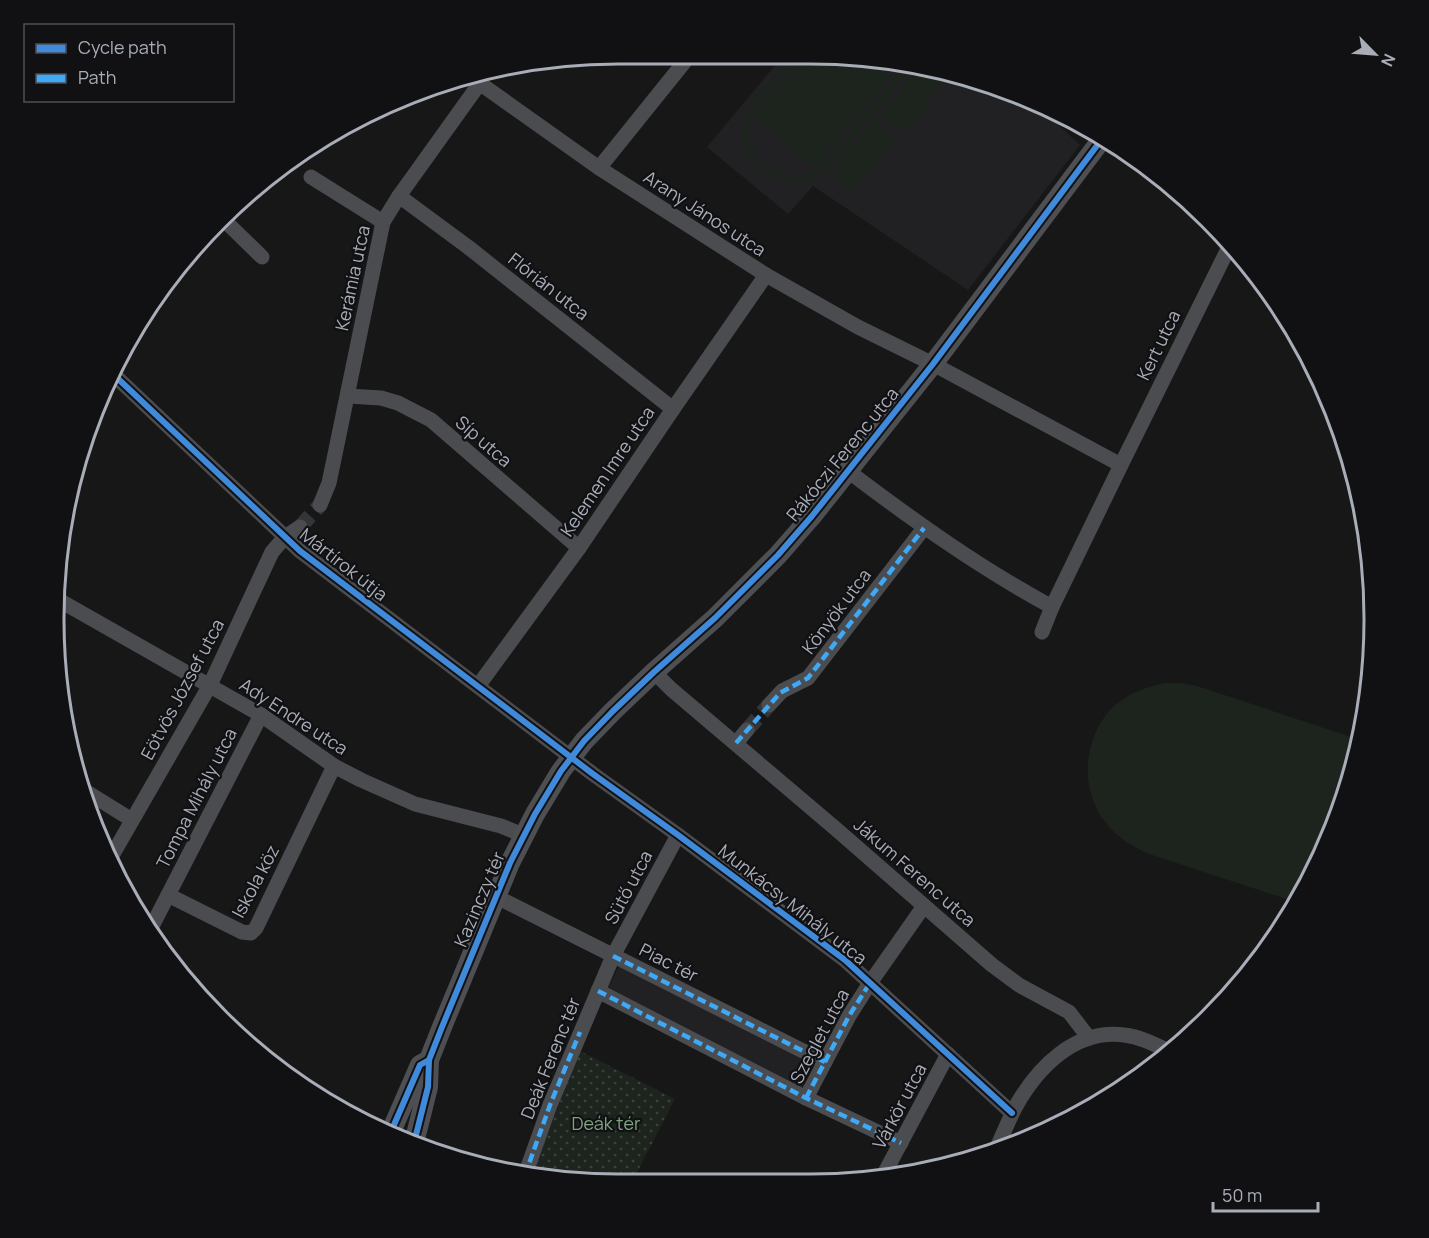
<svg xmlns="http://www.w3.org/2000/svg" width="1429" height="1238" font-family="Manrope,sans-serif">
<style>
.built{fill:#212123}
.park{fill:url(#park-dots)}
.garden{fill:#1d241e}
.lines{fill:none;stroke-linecap:round;stroke-linejoin:round}
.minor-tunnel{stroke:#343537;stroke-width:15;stroke-dasharray:15 8;stroke-linecap:butt}
.minor{stroke:#4b4c50;stroke-width:15}
.major{stroke:#4d4f52;stroke-width:20}
.quiet{stroke:#3fa9f5;stroke-width:4.5;stroke-dasharray:9 4.5;stroke-linecap:butt}
.cycleway-casing{stroke:#111113;stroke-width:10}
.cycleway{stroke:#408adc;stroke-width:6}
.labels{text-anchor:middle;dominant-baseline:central;stroke-width:4.5;stroke-linejoin:round;paint-order:stroke}
.street-label{font-size:18px;fill:#a8adb8;stroke:#111113}
.park-label{font-size:18px;fill:#7fa381;stroke:#111113}
.rim{fill:none;stroke:#a8adb8;stroke-width:3}
</style>
<defs>
<pattern id="park-dots" width="8" height="8" patternUnits="userSpaceOnUse" patternTransform="scale(1.5)"><rect width="8" height="8" fill="#1d241e"/><path d="M2 2h.1M6 6h.1" fill="none" stroke="#3b413d" stroke-width="1.8" stroke-linecap="round"/></pattern>
</defs>
<rect width="100%" height="100%" fill="#171717"/>
<!-- built -->
<g class="built">
<path d="M782 57 884 59 1037 105 1080 145 968 290 813 186 788 214 707 147Z"/>
<path d="M621 962 821 1064 805 1094 606 992Z"/>
</g>
<!-- park -->
<path class="park" d="M580 1051 675 1099 631 1184H619L531 1175Z"/>
<!-- garden -->
<g class="garden">
<path d="M791 57H798C787 71 755 104 750 119 742 147 764 176 793 176 807 176 819 167 829 158L905 65 911 67 902 80C887 98 872 116 858 133 844 149 832 169 812 178 774 194 729 155 746 115 753 99 779 72 791 57Z"/>
<path d="M802 57 872 59 892 75 815 168 753 116Z"/>
<path d="M918 69 939 76 946 81 902 133 880 115Z"/>
<path d="M875 119 897 138 853 190 831 171Z"/>
<path d="M1165 683H1181L1197 686 1360 740 1356 766 1317 869 1296 902 1146 853C1131 845 1116 837 1106 823 1079 790 1083 738 1112 708 1127 694 1145 687 1165 683Z"/>
</g>
<g class="lines">
<!-- minor-tunnel -->
<g class="minor-tunnel">
<path d="M300 527 320 505"/>
<path d="M747 730 769 705"/>
</g>
<!-- minor -->
<g class="minor">
<path d="M468 75 599 168 766 275 858 327 933 364 1121 465"/>
<path d="M599 168 690 55"/>
<path d="M311 177 383 222"/>
<path d="M399 196 468 247 673 409"/>
<path d="M223 219 262 257"/>
<path d="M113 374 300 551 593 774 678 835 845 960 1012 1113"/>
<path d="M348 396 381 398 398 403 431 420 579 548"/>
<path d="M848 471C914 521 980 568 1052 607"/>
<path d="M320 505 329 483 334 459 383 222 399 196 480 83"/>
<path d="M57 599 261 715 334 766 361 780 415 804 501 826 523 835"/>
<path d="M1042 632 1052 607 1121 465 1231 243"/>
<path d="M654 672 671 689 836 829 992 965 1019 985 1069 1012 1089 1038"/>
<path d="M478 686 579 548 673 409 766 275"/>
<path d="M769 705 782 691 808 678 924 528"/>
<path d="M736 743 747 730"/>
<path d="M82 789 132 820"/>
<path d="M110 859 210 685 272 552 285 537 300 527"/>
<path d="M168 895 242 932 251 933 256 928 334 766"/>
<path d="M495 896 825 1062"/>
<path d="M150 930 261 715"/>
<path d="M598 991 806 1098 901 1143"/>
<path d="M806 1098 849 1016 870 983 924 906"/>
<path d="M995 1152C1002 1137 1008 1121 1016 1106 1038 1067 1075 1029 1124 1035 1141 1037 1156 1045 1171 1052"/>
<path d="M525 1175 550 1105 613 956 678 835"/>
<path d="M883 1176 948 1054"/>
</g>
<!-- major -->
<g class="major">
<path d="M390 1134 420 1065 429 1060"/>
<path d="M413 1144 417 1131 428 1087 429 1060 442 1027 510 863 535 814 561 771 584 741 613 711 654 672 715 618 778 555 812 516 933 364 1102 139"/>
</g>
<!-- quiet -->
<g class="quiet">
<path d="M736 743 780 693 808 678 924 528"/>
<path d="M613 956 825 1062"/>
<path d="M598 991 806 1098 901 1143"/>
<path d="M806 1098 849 1016 870 983"/>
<path d="M525 1175 550 1105 580 1032"/>
</g>
<!-- cycleway casing -->
<g class="cycleway-casing">
<g id="cycleway">
<path d="M113 374 300 551 593 774 678 835 845 960 1012 1113"/>
<path d="M390 1134 420 1065 429 1060"/>
<path d="M413 1144 417 1131 428 1087 429 1060 442 1027 510 863 535 814 561 771 584 741 613 711 654 672 715 618 778 555 812 516 933 364 1102 139"/>
</g>
</g>
<!-- cycleway -->
<use href="#cycleway" class="cycleway"/>
</g>
<g class="labels">
<!-- street labels -->
<g class="street-label">
<text transform="translate(705 213) rotate(33)">Arany János utca</text>
<text transform="translate(352 278) rotate(-78)">Kerámia utca</text>
<text transform="translate(549 286) rotate(38)">Flórián utca</text>
<text transform="translate(1158 345) rotate(-64)">Kert utca</text>
<text transform="translate(484 441) rotate(41)">Síp utca</text>
<text transform="translate(842 454) rotate(-51)">Rákóczi Ferenc utca</text>
<text transform="translate(607 471) rotate(-56)">Kelemen Imre utca</text>
<text transform="translate(344 564) rotate(38)">Mártírok útja</text>
<text transform="translate(836 611) rotate(-53)">Könyök utca</text>
<text transform="translate(182 689) rotate(-62)">Eötvös József utca</text>
<text transform="translate(294 716) rotate(33)">Ady Endre utca</text>
<text transform="translate(196 798) rotate(-63)">Tompa Mihály utca</text>
<text transform="translate(915 872) rotate(41)">Jákum Ferenc utca</text>
<text transform="translate(255 881) rotate(-62)">Iskola köz</text>
<text transform="translate(628 887) rotate(-62)">Sütő utca</text>
<text transform="translate(479 899) rotate(-67)">Kazinczy tér</text>
<text transform="translate(793 904) rotate(38)">Munkácsy Mihály utca</text>
<text transform="translate(669 962) rotate(27)">Piac tér</text>
<text transform="translate(819 1036) rotate(-62)">Szeglet utca</text>
<text transform="translate(550 1058) rotate(-68)">Deák Ferenc tér</text>
<text transform="translate(899 1106) rotate(-62)">Várkör utca</text>
</g>
<!-- park labels -->
<g class="park-label">
<text x="606" y="1123">Deák tér</text>
</g>
</g>
<!-- crop -->
<path d="M0 0H1429V1238H0ZM618 64H810A554 554 0 0 1 1364 618V620A554 554 0 0 1 810 1174H618A554 554 0 0 1 64 620V618A554 554 0 0 1 618 64Z" fill="#111113" fill-rule="evenodd"/>
<path class="rim" d="M618 64H810A554 554 0 0 1 1364 618V620A554 554 0 0 1 810 1174H618A554 554 0 0 1 64 620V618A554 554 0 0 1 618 64Z"/>
<!-- legend -->
<rect x="24" y="24" width="210" height="78" fill="#111113" stroke="#4d4f55" stroke-width="1.5"/>
<rect x="36" y="44" width="30" height="9" fill="#408adc" stroke="#4d4f55" stroke-width="1.5"/>
<text x="78" y="54" font-size="18" fill="#a8adb8">Cycle path</text>
<rect x="36" y="74" width="30" height="9" fill="#3fa9f5" stroke="#4d4f55" stroke-width="1.5"/>
<text x="78" y="84" font-size="18" fill="#a8adb8">Path</text>
<!-- north arrow -->
<g transform="translate(1375 54) rotate(115)" stroke="#111113" stroke-width="4.5" paint-order="stroke">
<path d="M0-4.5L10 22L0 15L-10 22Z" fill="#a8adb8"/>
<text y="-9" font-size="16" font-weight="bold" text-anchor="middle" fill="#a8adb8">N</text>
</g>
<!-- scale -->
<path d="M1213 1202v9h105v-9" fill="none" stroke="#a8adb8" stroke-width="3"/>
<text x="1222" y="1202" font-size="18" fill="#a8adb8" stroke="#111113" stroke-width="4.5" paint-order="stroke">50 m</text>
</svg>
